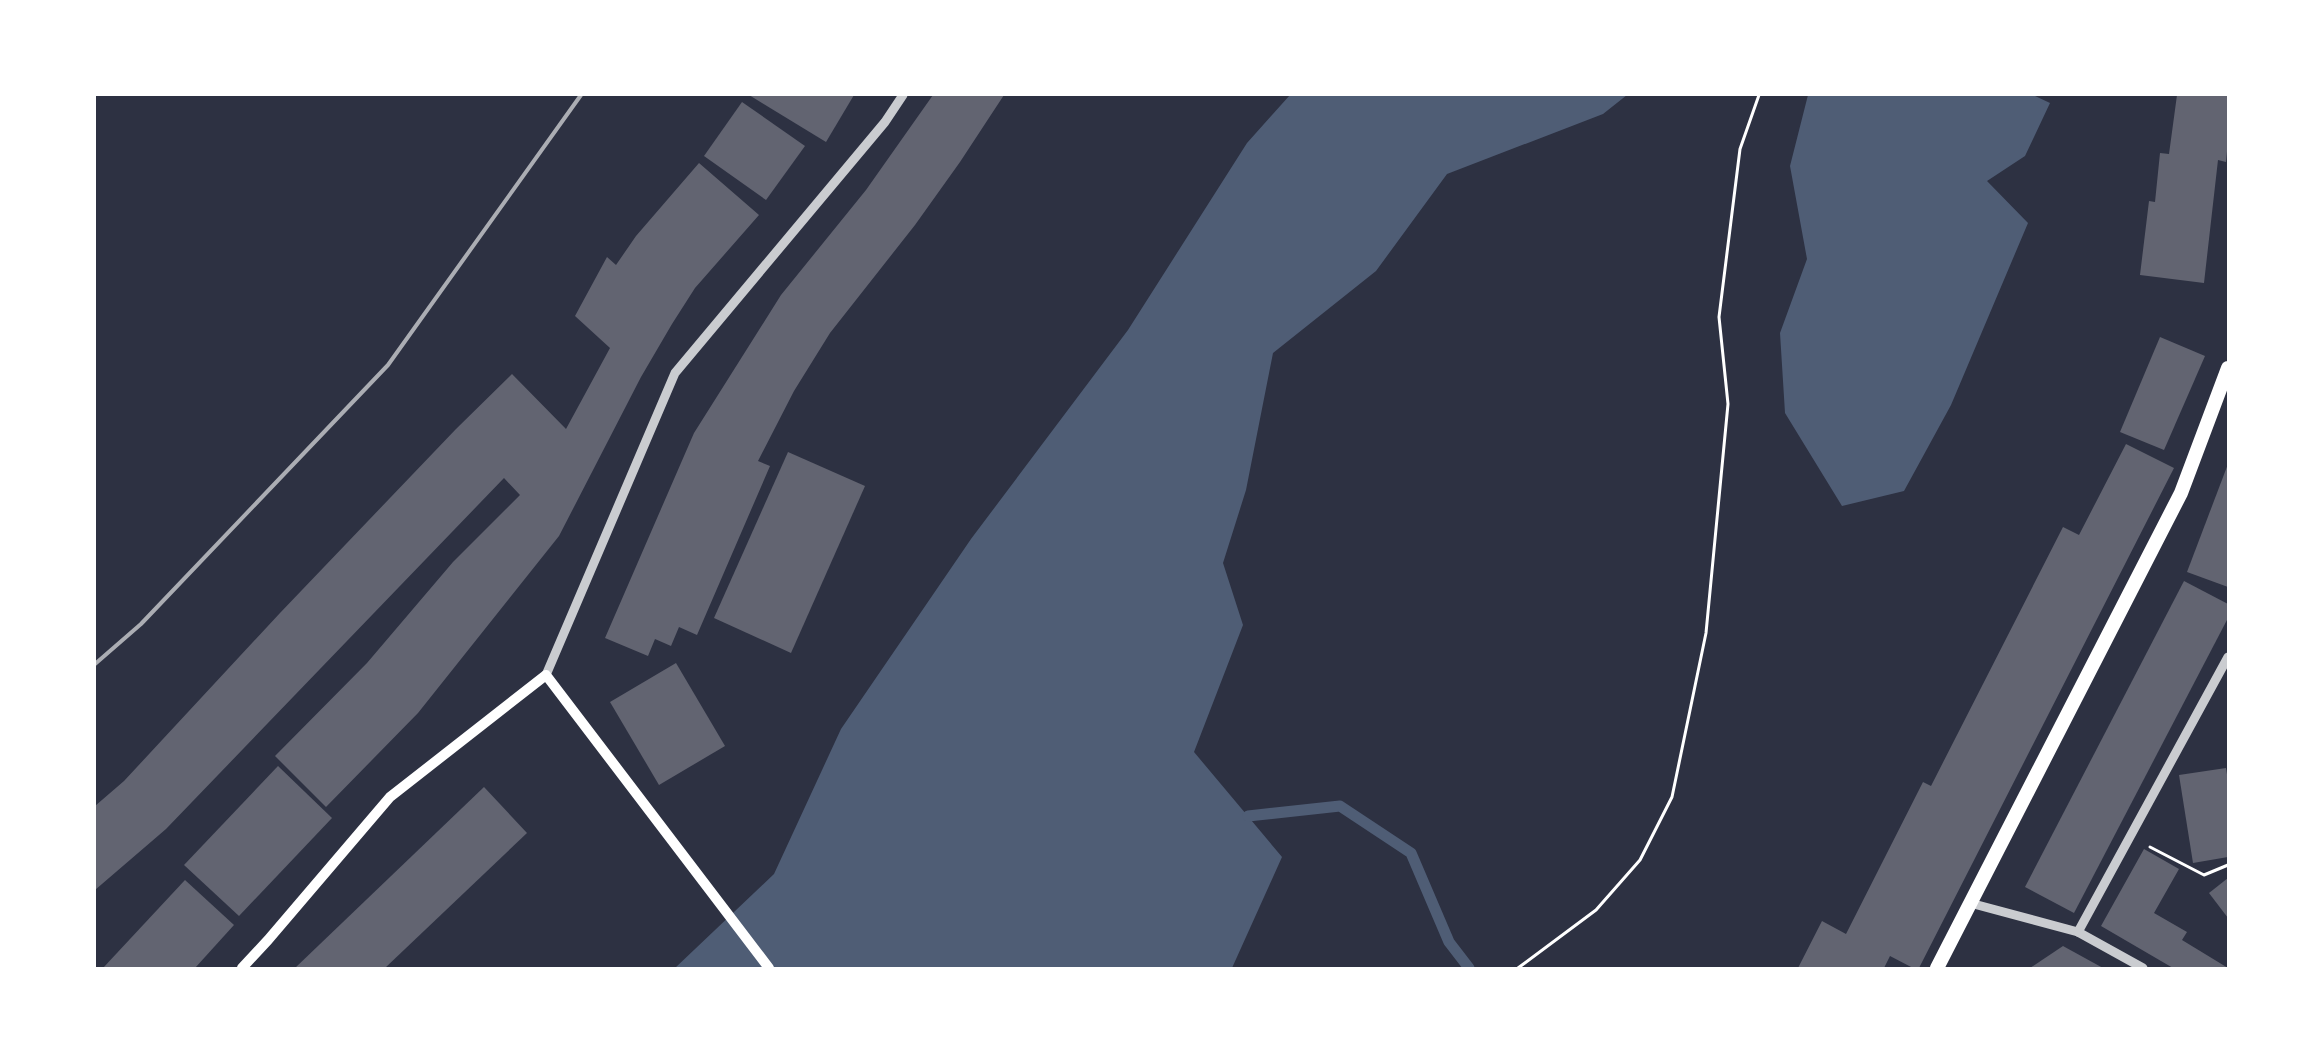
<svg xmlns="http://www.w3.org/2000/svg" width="2323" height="1063" font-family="'Libre Baskerville',serif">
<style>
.water{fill:#4f5d75}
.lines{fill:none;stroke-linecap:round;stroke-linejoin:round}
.stream{stroke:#4f5d75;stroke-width:11}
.building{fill:#626471}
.path{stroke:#fff;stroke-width:3}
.tertiary{stroke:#caccd0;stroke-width:9}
.secondary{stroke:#fff;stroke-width:10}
.trunk{stroke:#fff;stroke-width:14}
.rail{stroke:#abadb3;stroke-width:4}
</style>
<rect width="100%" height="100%" fill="#2d3142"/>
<!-- water -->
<g class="water">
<path d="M1290 95H1627L1603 114 1447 174 1376 271 1273 353 1246 490 1223 563 1243 625 1194 752 1282 857 1232 968H675L774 874 841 729 971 539 1128 330 1247 143Z"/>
<path d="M1808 95H2033L2050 103 2025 156 1987 181 2028 223 1951 405 1904 491 1842 506 1785 413 1780 333 1807 259 1790 166Z"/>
</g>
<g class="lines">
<!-- stream -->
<path class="stream" d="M1248 816 1340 806 1411 853 1449 942 1469 968"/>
</g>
<!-- building -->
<g class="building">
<path d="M749 95H854L826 142Z"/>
<path d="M933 95H1004L960 162 915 225 830 333 794 391 758 461 770 466 697 635 679 627 671 646 655 639 648 656 605 638 694 433 781 295 866 190Z"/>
<path d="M2177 95H2228V141L2226 162 2218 160 2204 283 2140 275 2149 201 2155 202 2160 153 2169 154Z"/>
<path d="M742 102 805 146 766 200 704 156Z"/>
<path d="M699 163 759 215 695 288 672 324 641 377 559 536 418 713 326 807 275 756 367 663 453 562 520 495 504 478 166 829 95 890V806L124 781 280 613 456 429 512 374 566 429 610 348 575 316 607 257 616 265 636 236Z"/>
<path d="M2160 337 2205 356 2164 450 2120 432Z"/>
<path d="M2126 444 2174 468 1919 968H1913L1890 956 1884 968H1798L1822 921 1846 934 1923 782 1931 786 2063 527 2079 535Z"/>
<path d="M788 452 865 486 791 653 714 618Z"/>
<path d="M2228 464V587L2187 572Z"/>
<path d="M2184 581 2228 604V618L2074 913 2025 887Z"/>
<path d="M676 663 725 746 659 785 610 702Z"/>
<path d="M278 766 332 818 239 916 184 865Z"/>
<path d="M2226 768 2228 781V857L2193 863 2179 775Z"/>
<path d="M484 787 527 833 385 968H295Z"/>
<path d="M2144 849 2179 869 2154 913 2187 932 2182 940 2228 968H2173L2101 926Z"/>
<path d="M2228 878V918L2209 893Z"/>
<path d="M185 880 234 925 195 968H103Z"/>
<path d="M2063 946 2103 968H2030Z"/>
</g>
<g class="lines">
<!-- path -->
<g class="path">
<path d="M2150 847 2204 875 2228 865"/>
<path d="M1518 968 1596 910 1640 860 1672 797 1706 633 1728 404 1719 317 1740 149 1759 95"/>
</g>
<!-- tertiary -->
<g class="tertiary">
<path d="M546 675 675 373 885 122 903 95"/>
<path d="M1970 903 2078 932 2143 968"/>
<path d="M2078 932 2228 657"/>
</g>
<!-- secondary -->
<path class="secondary" d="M242 968 268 940 390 797 546 675 769 968"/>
<!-- trunk -->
<path class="trunk" d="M1937 968 2181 493 2228 368"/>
<!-- rail -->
<path class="rail" d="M95 664 141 624 388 365 581 95"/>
</g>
<!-- border -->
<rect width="2323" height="1063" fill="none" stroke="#ffffff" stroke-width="192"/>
</svg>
